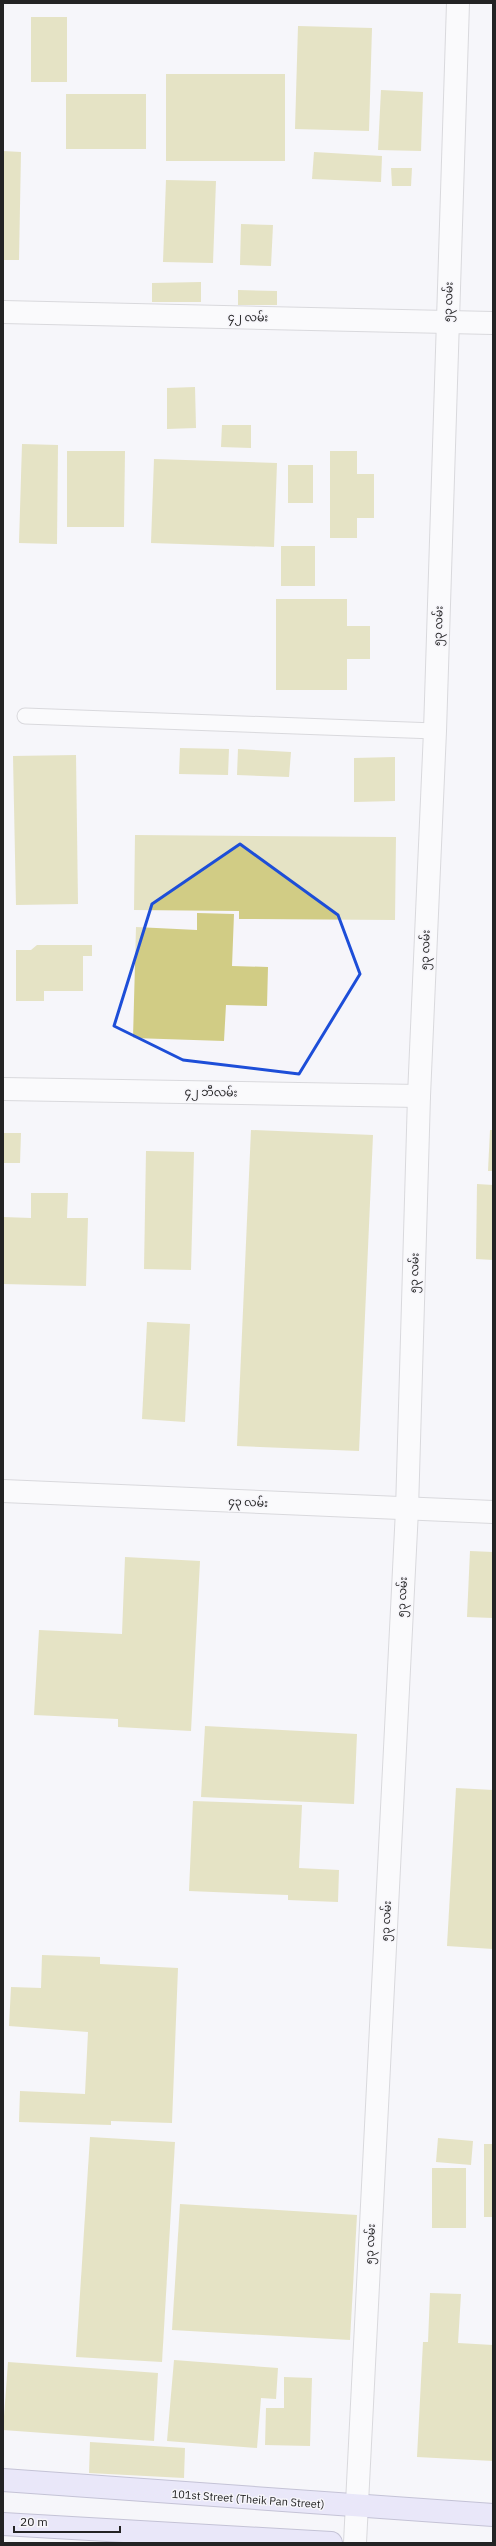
<svg xmlns="http://www.w3.org/2000/svg" width="496" height="2546" font-family="'IBM Plex Sans','Noto Sans Myanmar',sans-serif">
<style>
.building{fill:#d1cc85}
.lines{fill:none;stroke-linecap:round;stroke-linejoin:round}
.service-casing{stroke:#b6b6ba;stroke-width:17}
.minor-casing{stroke:#b6b6ba;stroke-width:24}
.primary-casing{stroke:#8885ab;stroke-width:24}
.service{stroke:#fff;stroke-width:15}
.minor{stroke:#fff;stroke-width:22}
.primary{stroke:#d9d6f8;stroke-width:22}
.marked{fill:none;stroke:#1d4ed8;stroke-width:3;stroke-linejoin:round}
.labels{text-anchor:middle;dominant-baseline:central;stroke-width:3;stroke-linejoin:round;paint-order:stroke}
.street-label{font-size:11px;fill:#232324;stroke:#f6f5fa}
</style>
<rect width="100%" height="100%" fill="#f6f5fa"/>
<!-- building -->
<g class="building">
<rect x="31" y="17" width="36" height="65"/>
<path d="M298 26 372 28 369 131 295 129Z"/>
<rect x="166" y="74" width="119" height="87"/>
<path d="M381 90 423 92 421 151 378 150Z"/>
<rect x="66" y="94" width="80" height="55"/>
<path d="M3 151 21 152 19 260H3Z"/>
<path d="M314 152 382 156 381 182 312 179Z"/>
<path d="M391 168H412L411 186H392Z"/>
<path d="M166 180 216 181 213 263 163 262Z"/>
<path d="M241 224 273 225 271 266 240 265Z"/>
<path d="M201 282V302H152V283Z"/>
<path d="M238 290 277 291V305H238Z"/>
<path d="M195 387 196 428 167 429V388Z"/>
<path d="M222 425H251V448L221 447Z"/>
<path d="M22 444 58 445 57 544 19 543Z"/>
<path d="M67 451H125L124 527H67Z"/>
<path d="M330 451H357V474H374V518H357V538H330Z"/>
<path d="M154 459 277 463 274 547 151 543Z"/>
<rect x="288" y="465" width="25" height="38"/>
<rect x="281" y="546" width="34" height="40"/>
<path d="M276 599H347V626H370V659H347V690H276Z"/>
<path d="M180 748 229 749 228 775 179 774Z"/>
<path d="M238 749 291 752 289 777 237 775Z"/>
<path d="M76 755 78 904 16 905 13 756Z"/>
<path d="M395 757V801L354 802V758Z"/>
<path d="M135 835 396 837 395 920 239 919V911L134 910Z"/>
<path d="M197 913 234 914 232 966 268 967 267 1006 226 1005 224 1041 133 1038 136 927 197 930Z"/>
<path d="M37 945H92V956H83V991H44V1001H16V950H31Z"/>
<path d="M251 1130 373 1135 359 1451 237 1446Z"/>
<path d="M490 1130H493V1171H488Z"/>
<path d="M3 1133H21L20 1163H3Z"/>
<path d="M146 1151 194 1152 191 1270 144 1269Z"/>
<path d="M477 1184 493 1185V1260L476 1259Z"/>
<path d="M31 1193H68L67 1218H88L86 1286 3 1284V1217L31 1218Z"/>
<path d="M147 1322 190 1324 185 1422 142 1419Z"/>
<path d="M470 1551 493 1552V1618L467 1617Z"/>
<path d="M125 1557 200 1561 191 1731 118 1727V1719L34 1715 39 1630 122 1634Z"/>
<path d="M205 1726 357 1734 354 1804 201 1797Z"/>
<path d="M456 1788 493 1790V1949L447 1946Z"/>
<path d="M193 1801 302 1805 299 1868 339 1870 338 1902 288 1900V1895L189 1891Z"/>
<path d="M42 1955 100 1957V1964L178 1968 172 2123 111 2121V2125L19 2122 20 2091 85 2094 88 2032 9 2026 11 1987 41 1988Z"/>
<path d="M90 2137 175 2142 162 2362 76 2357Z"/>
<path d="M438 2138 473 2141 471 2165 436 2162Z"/>
<rect x="484" y="2144" width="9" height="73"/>
<rect x="432" y="2168" width="34" height="60"/>
<path d="M180 2204 357 2215 350 2340 172 2330Z"/>
<path d="M430 2293 461 2294 458 2343 493 2345V2461L417 2457 423 2342H428Z"/>
<path d="M174 2360 278 2368 276 2399 261 2398 257 2448 167 2441Z"/>
<path d="M8 2362 158 2373 154 2441 3 2430Z"/>
<path d="M284 2377 312 2378 310 2446 265 2445 266 2408H284Z"/>
<path d="M90 2442 185 2448 184 2478 89 2473Z"/>
</g>
<g class="lines">
<!-- service casing -->
<g class="service-casing">
<path id="service" d="M25 716 435 731"/>
</g>
<!-- minor casing -->
<g class="minor-casing">
<g id="minor">
<path d="M3 312 493 323"/>
<path d="M3 1089 419 1096"/>
<path d="M3 1491 493 1512"/>
<path d="M355 2543 407 1510 419 1096 435 731 458 3"/>
</g>
</g>
<!-- primary casing -->
<g class="primary-casing">
<g id="primary">
<path d="M3 2480 493 2515"/>
<path d="M3 2524 331 2543"/>
</g>
</g>
<!-- service -->
<use href="#service" class="service"/>
<!-- minor -->
<use href="#minor" class="minor"/>
<!-- primary -->
<use href="#primary" class="primary"/>
</g>
<!-- marked area -->
<path d="M0 0H496V2546H0ZM240 844 338 915 360 974 299 1074 183 1060 114 1026 152 904Z" fill="#f6f5fa" fill-opacity=".55" fill-rule="evenodd"/>
<path class="marked" d="M240 844 338 915 360 974 299 1074 183 1060 114 1026 152 904Z"/>
<g class="labels">
<!-- street labels -->
<g class="street-label">
<text transform="translate(448 302) rotate(-88)">၅၃ လမ်း</text>
<text transform="translate(248 317) rotate(1)">၄၂ လမ်း</text>
<text transform="translate(438 626) rotate(-88)">၅၃ လမ်း</text>
<text transform="translate(425 950) rotate(-88)">၅၃ လမ်း</text>
<text transform="translate(211 1092) rotate(1)">၄၂ ဘီလမ်း</text>
<text transform="translate(414 1273) rotate(-88)">၅၃ လမ်း</text>
<text transform="translate(248 1502) rotate(3)">၄၃ လမ်း</text>
<text transform="translate(402 1597) rotate(-87)">၅၃ လမ်း</text>
<text transform="translate(386 1921) rotate(-87)">၅၃ လမ်း</text>
<text transform="translate(370 2244) rotate(-87)">၅၃ လမ်း</text>
<text transform="translate(248 2499) rotate(4)">101st Street (Theik Pan Street)</text>
</g>
</g>
<!-- border -->
<rect width="496" height="2546" fill="none" stroke="#232324" stroke-width="8"/>
<!-- scale -->
<path d="M14 2526v6h106v-6" fill="none" stroke="#232324" stroke-width="2"/>
<text x="20" y="2526" font-size="12" fill="#232324" stroke="#f6f5fa" stroke-width="3" paint-order="stroke">20 m</text>
</svg>
